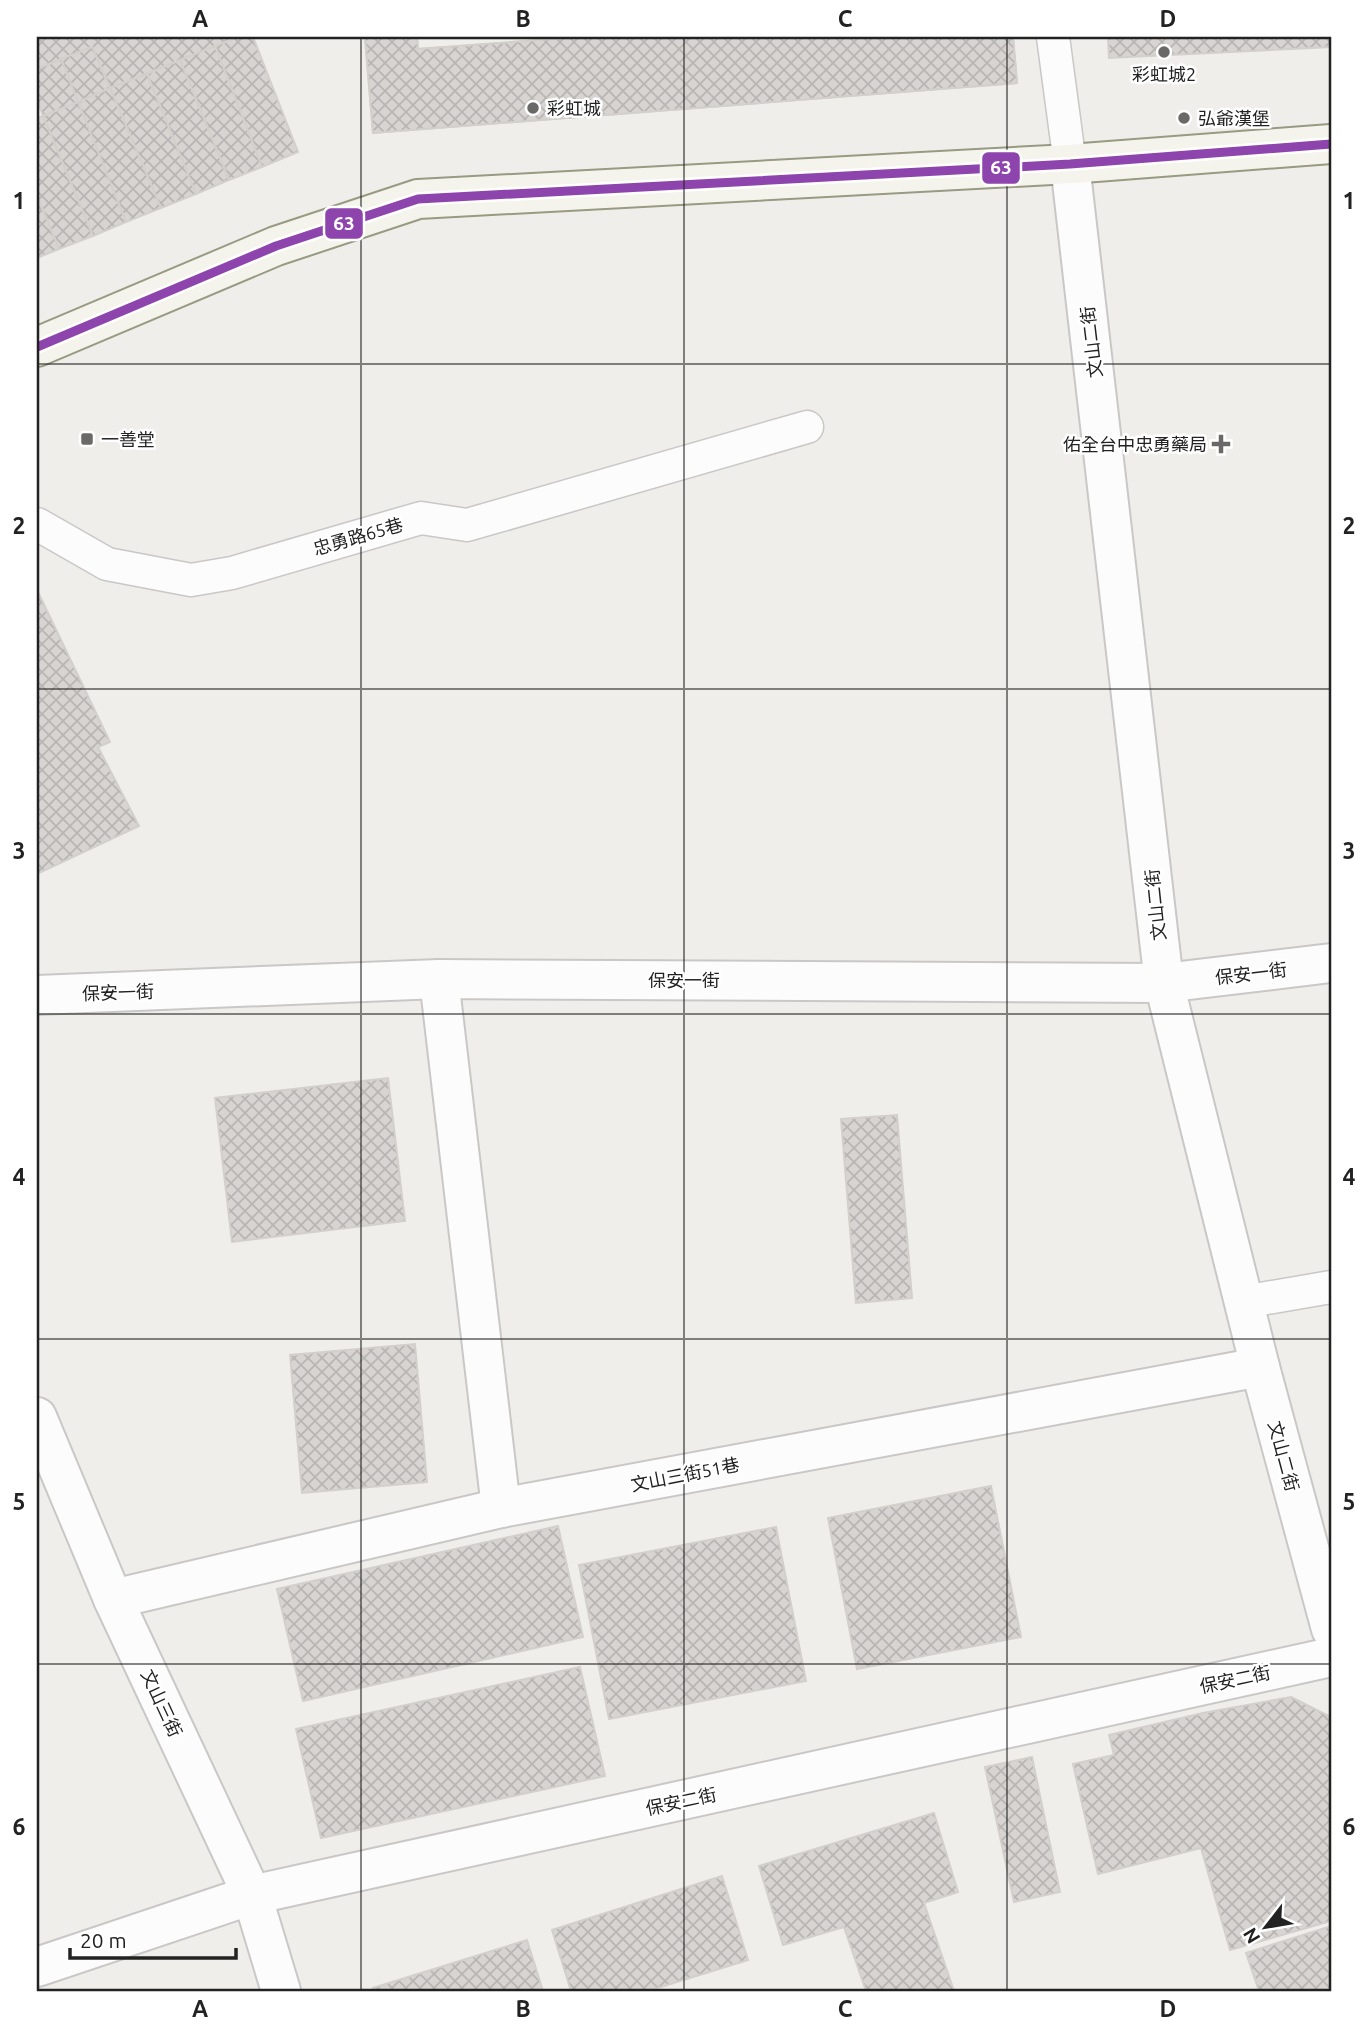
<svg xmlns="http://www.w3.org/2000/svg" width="1368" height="2028" font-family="Ubuntu,'Noto Sans TC',sans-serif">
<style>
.building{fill:url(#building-cross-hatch);stroke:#d3d0cc;stroke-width:2}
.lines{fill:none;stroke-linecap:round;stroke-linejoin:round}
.service-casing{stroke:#c9c8c7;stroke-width:35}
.minor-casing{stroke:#c9c8c7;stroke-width:42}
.secondary-casing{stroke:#999a82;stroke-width:42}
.service{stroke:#fdfcfc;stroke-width:32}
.minor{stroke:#fdfcfc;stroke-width:38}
.secondary{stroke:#f4f4ed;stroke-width:38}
.bus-1-casing{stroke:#fff;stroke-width:14}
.bus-1{stroke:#8e44ad;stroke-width:9}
.grid{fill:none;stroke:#222;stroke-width:2;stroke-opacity:0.55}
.poi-dot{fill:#6a6968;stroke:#fff;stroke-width:2.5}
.labels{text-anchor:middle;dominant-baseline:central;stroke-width:5;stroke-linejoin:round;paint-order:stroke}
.poi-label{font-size:18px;fill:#222;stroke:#fff;text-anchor:start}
.street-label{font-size:18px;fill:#222;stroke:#fff}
.line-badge{stroke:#fff;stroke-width:2.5}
.badge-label{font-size:19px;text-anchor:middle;font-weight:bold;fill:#fff}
.neatline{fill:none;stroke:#222;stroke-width:2.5}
.grid-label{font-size:23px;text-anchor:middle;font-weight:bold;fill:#222}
</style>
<defs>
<pattern id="building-cross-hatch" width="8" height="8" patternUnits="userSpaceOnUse" patternTransform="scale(1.75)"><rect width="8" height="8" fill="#d7d4d2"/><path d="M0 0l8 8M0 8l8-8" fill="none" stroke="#b8b6b4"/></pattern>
</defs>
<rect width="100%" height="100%" fill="#f0eeeb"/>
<!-- building -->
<g class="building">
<path d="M45 37H238L110 88 92 47 37 69V40Z"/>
<path d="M238 37H253L298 152 262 167 215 46Z"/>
<path d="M365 37H417L418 49 580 37H1013L1017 83 373 133Z"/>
<path d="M365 37H417L418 49 580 37H1013L1017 83 373 133Z"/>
<path d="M1108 37H1331V47L1109 58Z"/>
<path d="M215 46 262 167 229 180 180 60Z"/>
<path d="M92 47 110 88 78 102 61 59Z"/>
<path d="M61 59 78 102 43 116 37 99V69Z"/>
<path d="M180 60 229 180 196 194 147 74Z"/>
<path d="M147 74 196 194 161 208 110 88Z"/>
<path d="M110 88 161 208 126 222 78 102Z"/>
<path d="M78 102 126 222 93 236 43 116Z"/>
<path d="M43 116 93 236 59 249 37 196V118Z"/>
<path d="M37 196 59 249 37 258Z"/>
<path d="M37 590 110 742 98 747 139 826 37 874Z"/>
<path d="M388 1078 405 1221 232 1242 215 1098Z"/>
<path d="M897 1115 912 1298 856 1303 841 1119Z"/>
<path d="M415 1344 427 1482 302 1493 290 1355Z"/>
<path d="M991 1486 1021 1637 857 1669 828 1518Z"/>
<path d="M558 1526 583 1637 303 1701 277 1589Z"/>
<path d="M776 1527 806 1681 609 1719 579 1565Z"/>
<path d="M580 1667 605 1776 321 1838 296 1729Z"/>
<path d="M1291 1697 1331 1717V1921L1230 1950 1201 1848 1098 1874 1073 1764 1114 1755 1109 1735 1203 1713Z"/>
<path d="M1032 1757 1060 1892 1014 1902 985 1767Z"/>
<path d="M934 1813 958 1892 924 1903 954 1991H866L844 1927 783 1945 759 1866Z"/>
<path d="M722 1876 748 1960 648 1991H571L552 1930Z"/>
<path d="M1331 1926V1991H1259L1246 1953Z"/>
<path d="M527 1940 543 1991H374L373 1988Z"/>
</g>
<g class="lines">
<!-- service casing -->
<g class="service-casing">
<g id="service">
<path d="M1053 37 1070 164"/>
<path d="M37 524 107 564 191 580 232 573 421 518 467 525 807 427"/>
<path d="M1243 1302 1331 1287"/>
</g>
</g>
<!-- minor casing -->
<g class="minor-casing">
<g id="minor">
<path d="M1070 164 1164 983 1260 1367 1331 1629"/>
<path d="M439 979 501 1508"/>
<path d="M37 995 439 979 1164 983 1331 963"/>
<path d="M37 1417 113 1599 252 1895 281 1991"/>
<path d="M113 1599 501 1508 1260 1367"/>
<path d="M37 1967 252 1895 1331 1657"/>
</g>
</g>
<!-- secondary casing -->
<g class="secondary-casing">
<path id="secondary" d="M37 347 276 246 418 199 1070 164 1331 144"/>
</g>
<!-- service -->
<use href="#service" class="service"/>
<!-- minor -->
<use href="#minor" class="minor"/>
<!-- secondary -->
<use href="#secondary" class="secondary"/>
<!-- bus-1 casing -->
<g class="bus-1-casing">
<path id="bus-1" d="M37 347 276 246 418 199 1070 164 1331 144"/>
</g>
<!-- bus-1 -->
<use href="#bus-1" class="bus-1"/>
</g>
<!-- grid -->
<path class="grid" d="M361 37V1991M684 37V1991M1007 37V1991M37 364H1331M37 689H1331M37 1014H1331M37 1339H1331M37 1664H1331"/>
<!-- markers -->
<g class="poi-dot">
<circle cx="1164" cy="52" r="7"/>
<circle cx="533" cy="108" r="7"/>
<circle cx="1184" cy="118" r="7"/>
<rect x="80" y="432" width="14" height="14" rx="3.5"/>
<path d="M1217.5 433.5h7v7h7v7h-7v7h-7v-7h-7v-7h7z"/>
</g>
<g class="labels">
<!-- poi labels -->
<g class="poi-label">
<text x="1164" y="74" text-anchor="middle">彩虹城2</text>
<text x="547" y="108">彩虹城</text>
<text x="1198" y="118">弘爺漢堡</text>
<text x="101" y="439">一善堂</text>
<text x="1207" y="444" text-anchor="end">佑全台中忠勇藥局</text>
</g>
<!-- street labels -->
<g class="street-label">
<text transform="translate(1091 342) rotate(-97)">文山二街</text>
<text transform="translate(358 536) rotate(-16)">忠勇路65巷</text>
<text transform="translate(1155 905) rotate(-96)">文山二街</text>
<text transform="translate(1251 973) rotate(-7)">保安一街</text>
<text x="684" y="980">保安一街</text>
<text transform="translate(118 992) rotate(-2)">保安一街</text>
<text transform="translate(1284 1456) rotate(75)">文山二街</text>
<text transform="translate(685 1474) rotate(-11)">文山三街51巷</text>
<text transform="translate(1235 1679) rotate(-12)">保安二街</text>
<text transform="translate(162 1703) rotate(65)">文山三街</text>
<text transform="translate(681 1801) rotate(-12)">保安二街</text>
</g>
</g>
<g class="line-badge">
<rect x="981" y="151" width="40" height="34" rx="7" fill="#8e44ad"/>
<rect x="324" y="207" width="40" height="33" rx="7" fill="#8e44ad"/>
</g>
<g class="badge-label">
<text x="1001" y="174">63</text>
<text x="344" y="230">63</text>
</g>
<!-- border -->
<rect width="1368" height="2028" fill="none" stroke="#ffffff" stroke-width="77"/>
<!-- north arrow -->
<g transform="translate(1266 1927) rotate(239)" stroke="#ffffff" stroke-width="5" paint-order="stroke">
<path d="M0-5L12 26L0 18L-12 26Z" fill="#222222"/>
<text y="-10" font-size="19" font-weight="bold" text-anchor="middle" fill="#222222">N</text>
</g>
<!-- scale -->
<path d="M70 1948v10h166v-10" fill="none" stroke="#222222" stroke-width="3.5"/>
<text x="80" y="1948" font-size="21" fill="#222222" stroke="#ffffff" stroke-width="5" paint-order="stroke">20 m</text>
<rect x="38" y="38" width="1292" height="1952" class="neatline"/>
<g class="grid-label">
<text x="200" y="27">A</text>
<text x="523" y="27">B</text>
<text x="845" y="27">C</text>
<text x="1168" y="27">D</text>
<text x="19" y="209">1</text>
<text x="1349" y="209">1</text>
<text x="19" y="534">2</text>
<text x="1349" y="534">2</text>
<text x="19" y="859">3</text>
<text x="1349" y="859">3</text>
<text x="19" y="1185">4</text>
<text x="1349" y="1185">4</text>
<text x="19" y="1510">5</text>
<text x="1349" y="1510">5</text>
<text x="19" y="1835">6</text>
<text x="1349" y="1835">6</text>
<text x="200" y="2017">A</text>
<text x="523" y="2017">B</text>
<text x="845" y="2017">C</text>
<text x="1168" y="2017">D</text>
</g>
</svg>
